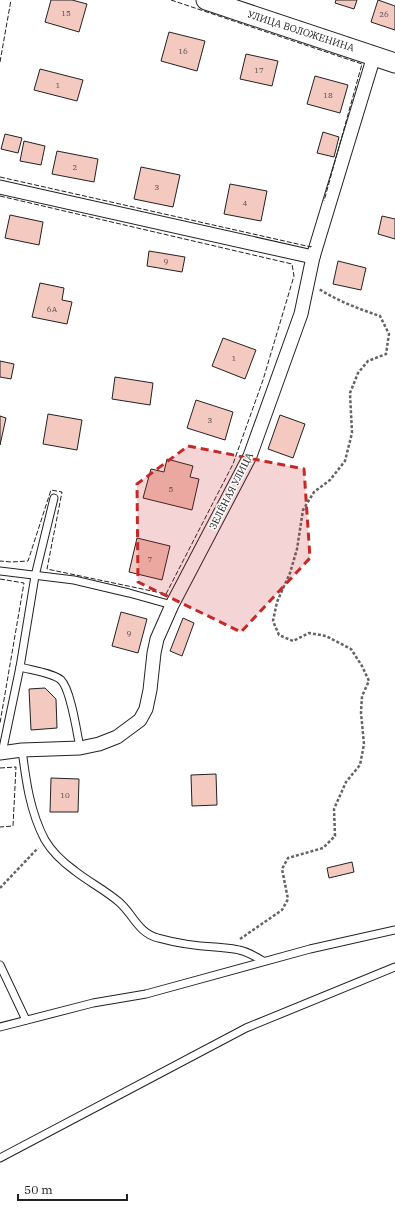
<svg xmlns="http://www.w3.org/2000/svg" width="395" height="1218" font-family="'IBM Plex Serif',serif">
<style>
.building{fill:#f3c9c0;stroke:#222}
.lines{fill:none;stroke-linecap:round;stroke-linejoin:round}
.service-casing{stroke:#222;stroke-width:9}
.minor-casing{stroke:#222;stroke-width:15}
.secondary-casing{stroke:#222;stroke-width:21}
.path{stroke:#646464;stroke-width:2.5;stroke-dasharray:3 2;stroke-linecap:butt}
.service{stroke:#fff;stroke-width:7}
.minor{stroke:#fff;stroke-width:13}
.secondary{stroke:#fff;stroke-width:19}
.fence{stroke:#222;stroke-width:1;stroke-dasharray:5 2;stroke-linecap:butt}
.marked{fill:#c62828;fill-opacity:0.2;stroke:#c62828;stroke-width:3;stroke-dasharray:8 5;stroke-linejoin:round}
.labels{text-anchor:middle;dominant-baseline:central;stroke-width:3;stroke-linejoin:round;paint-order:stroke}
.number-label{font-size:8px;fill:#564c4a}
.street-label{font-size:10px;fill:#222;stroke:#fff}
</style>
<rect width="100%" height="100%" fill="#fff"/>
<!-- building -->
<g class="building">
<path d="M51 0H72L87 4 79 32 45 22Z"/>
<path d="M336 0H357L354 9 335 3Z"/>
<path d="M378 0 395 6V30L371 22Z"/>
<path d="M169 32 205 41 197 71 161 61Z"/>
<path d="M246 54 278 61 272 86 240 79Z"/>
<path d="M40 69 83 80 77 101 34 90Z"/>
<path d="M315 76 348 85 340 113 307 104Z"/>
<path d="M323 132 339 137 334 157 317 153Z"/>
<path d="M5 134 22 138 18 153 1 149Z"/>
<path d="M24 141 45 146 41 165 20 161Z"/>
<path d="M57 151 98 159 94 182 52 174Z"/>
<path d="M141 167 180 175 173 207 134 199Z"/>
<path d="M230 184 267 191 261 221 224 214Z"/>
<path d="M10 215 43 222 39 245 5 238Z"/>
<path d="M382 216 395 219V239L378 234Z"/>
<path d="M149 251 185 257 182 272 147 266Z"/>
<path d="M338 261 366 268 361 290 333 284Z"/>
<path d="M40 283 64 288 62 300 72 302 67 324 32 317Z"/>
<path d="M223 338 256 350 245 379 212 366Z"/>
<path d="M0 361 14 364 11 379 0 377Z"/>
<path d="M115 377 153 383 150 405 112 399Z"/>
<path d="M196 400 233 412 225 440 187 428Z"/>
<path d="M48 414 82 420 77 450 43 444Z"/>
<path d="M280 415 305 424 293 458 268 449Z"/>
<path d="M0 416 6 418 0 445Z"/>
<path d="M167 459 193 466 190 477 199 479 192 510 143 498 151 469 164 472Z"/>
<path d="M137 538 170 546 162 580 129 572Z"/>
<path d="M121 612 147 619 138 653 112 646Z"/>
<path d="M183 618 194 623 182 656 170 651Z"/>
<path d="M45 688 56 699 57 728 31 730 29 689Z"/>
<path d="M216 774 217 805 192 806 191 775Z"/>
<path d="M51 778 79 779 78 812H50Z"/>
<path d="M352 862 354 872 329 878 327 868Z"/>
</g>
<g class="lines">
<!-- service casing -->
<g class="service-casing">
<g id="service">
<path d="M0 571 74 580 129 593 172 605"/>
<path d="M20 667C31 670 53 673 61 680 71 690 77 733 80 748"/>
<path d="M22 750C26 781 30 812 45 840 52 852 64 863 75 871 89 882 105 890 119 902 133 914 138 933 158 938 176 943 196 946 215 947 223 948 231 948 239 950 248 952 255 956 263 961"/>
<path d="M2 753 20 667 35 576 54 498"/>
<path d="M0 965 26 1020"/>
<path d="M0 1027 93 1003 146 994 310 949 395 930"/>
<path d="M0 1158 246 1028 395 967"/>
</g>
</g>
<!-- minor casing -->
<g class="minor-casing">
<g id="minor">
<path d="M0 187 313 257 374 56"/>
<path d="M0 753 22 750 80 748 99 744 117 737 140 720 146 709 150 690 154 653 157 639 172 605 250 456 301 314 313 257"/>
</g>
</g>
<!-- secondary casing -->
<g class="secondary-casing">
<path id="secondary" d="M206 0 395 63"/>
</g>
<!-- path -->
<g class="path">
<path d="M0 888 38 848"/>
<path d="M240 939 282 910 288 899 282 869 288 858 323 848 335 836 334 809 346 782 360 765 364 744 361 713 362 696 369 681 362 666 351 649 326 636 309 633 293 641 279 635 273 621 277 602 290 573 297 549 303 510 314 492 330 480 345 461 352 433 350 393 358 373 368 361 386 354 389 334 380 316C359 309 338 301 319 289"/>
</g>
<!-- service -->
<use href="#service" class="service"/>
<!-- minor -->
<use href="#minor" class="minor"/>
<!-- secondary -->
<use href="#secondary" class="secondary"/>
<!-- fence -->
<g class="fence">
<path d="M171 0 362 64 324 201"/>
<path d="M0 62 11 0"/>
<path d="M0 177 311 247V245"/>
<path d="M0 196 292 264 294 276 263 380 233 464 166 594 47 569 62 492 51 490 28 561 11 562 0 561"/>
<path d="M0 579 24 583 0 723"/>
<path d="M0 768 16 767 13 826 0 827"/>
</g>
</g>
<!-- marked area -->
<path class="marked" d="M188 446 304 469 310 558 241 632 138 582 137 484Z"/>
<g class="labels">
<!-- number labels -->
<g class="number-label">
<text x="66" y="13">15</text>
<text x="384" y="14">26</text>
<text x="183" y="51">16</text>
<text x="259" y="70">17</text>
<text x="58" y="85">1</text>
<text x="328" y="95">18</text>
<text x="75" y="167">2</text>
<text x="157" y="187">3</text>
<text x="245" y="203">4</text>
<text x="166" y="261">9</text>
<text x="52" y="309">6А</text>
<text x="234" y="358">1</text>
<text x="210" y="420">3</text>
<text x="171" y="489">5</text>
<text x="150" y="559">7</text>
<text x="129" y="633">9</text>
<text x="65" y="795">10</text>
</g>
<!-- street labels -->
<g class="street-label">
<text transform="translate(301 31) rotate(18)">УЛИЦА ВОЛОЖЕНИНА</text>
<text transform="translate(231 491) rotate(-63)">ЗЕЛЁНАЯ УЛИЦА</text>
</g>
</g>
<!-- scale -->
<path d="M18 1194v6h109v-6" fill="none" stroke="#222222" stroke-width="2"/>
<text x="24" y="1194" font-size="12" fill="#222222" stroke="#ffffff" stroke-width="3" paint-order="stroke">50 m</text>
</svg>
